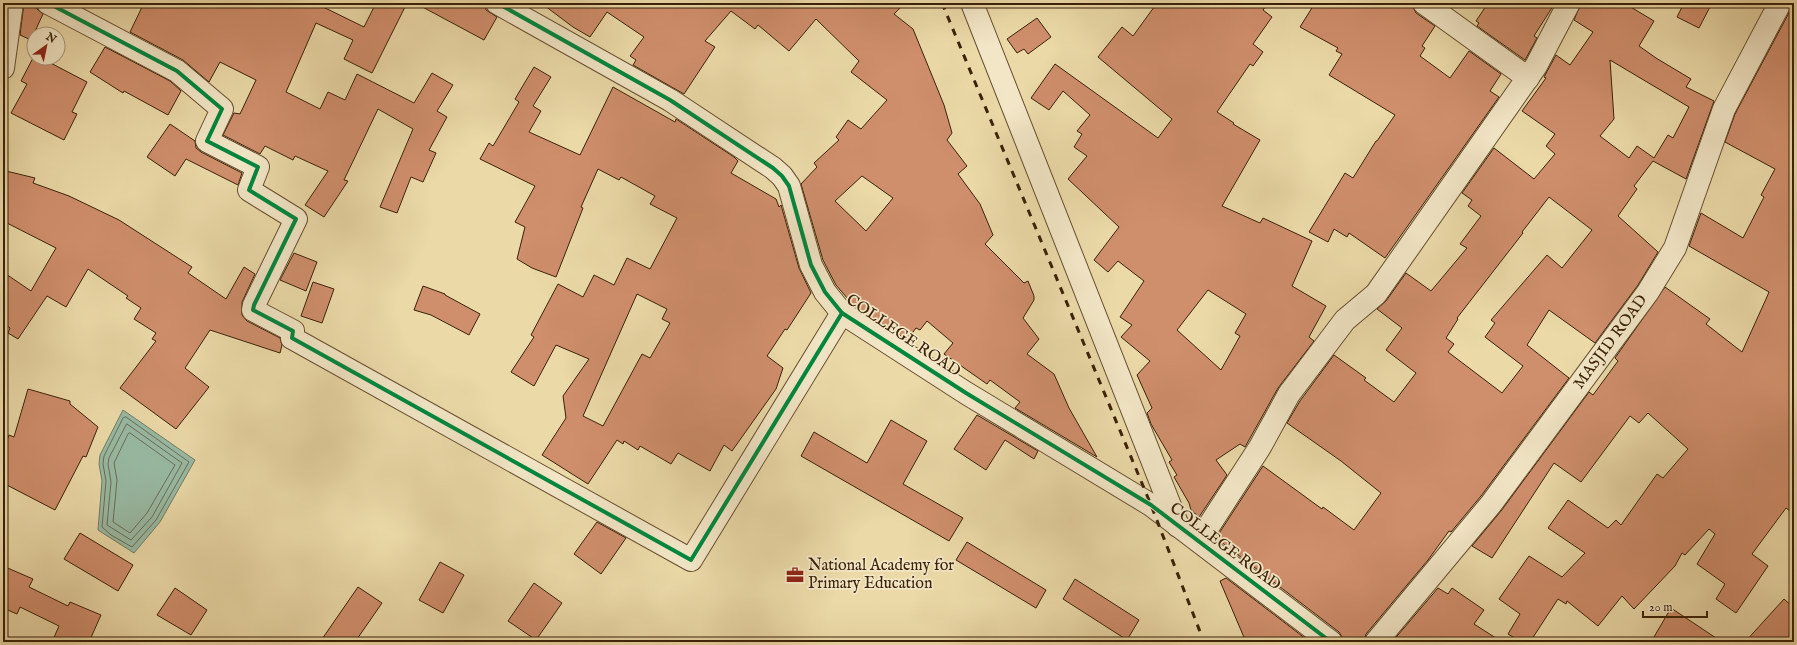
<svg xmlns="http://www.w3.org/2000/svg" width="1797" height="645" font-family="'IM FELL English',serif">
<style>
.water{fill:#99baa4;stroke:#737d65}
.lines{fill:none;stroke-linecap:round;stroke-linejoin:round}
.shore{stroke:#6a6e56;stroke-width:1}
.building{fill:#cf8e6c;stroke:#3a2107;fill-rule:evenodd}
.minor-casing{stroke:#664f2f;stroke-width:24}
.minor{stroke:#f2e6c6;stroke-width:22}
.rail{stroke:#3a2107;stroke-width:3;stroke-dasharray:7 7;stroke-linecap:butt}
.cycleway-casing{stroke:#f2e6c6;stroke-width:6}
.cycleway{stroke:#00873e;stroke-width:4}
.labels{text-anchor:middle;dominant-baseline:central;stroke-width:3.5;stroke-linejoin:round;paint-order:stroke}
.street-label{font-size:16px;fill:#3a2107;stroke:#f2e6c6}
.poi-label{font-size:16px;fill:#3a2107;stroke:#f2e6c6;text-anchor:start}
</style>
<rect width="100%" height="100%" fill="#ebd9a8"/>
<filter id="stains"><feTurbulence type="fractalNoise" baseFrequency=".005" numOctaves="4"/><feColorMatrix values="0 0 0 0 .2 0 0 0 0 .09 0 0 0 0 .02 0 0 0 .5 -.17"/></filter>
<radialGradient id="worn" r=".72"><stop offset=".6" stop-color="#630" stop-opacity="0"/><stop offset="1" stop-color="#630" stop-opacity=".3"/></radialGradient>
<!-- water -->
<path class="water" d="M123 410 195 460 160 522 134 553 98 530 102 481 99 464 100 455Z"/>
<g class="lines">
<!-- shore -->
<g class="shore">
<path d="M126 417 189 462 156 520 132 547 111 535 102 527 106 481 103 464 104 456 123 418Z"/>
<path d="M127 424 182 463 152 517 131 540 107 525 111 482 108 464 109 458Z"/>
<path d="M130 433 175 465 147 513 130 533 113 522 117 480 114 463 128 434Z"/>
</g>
</g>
<!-- building -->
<g class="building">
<path d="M24 3H36L37 9 43 14 31 40 20 35Z"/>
<path d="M144 3H315L364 27 376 3H407L372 73 344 59 353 40 316 23 286 92 320 109 328 92 345 100 357 74 414 103 432 73 453 85 437 111 447 117 429 150 436 153 423 182 411 177 397 213 380 207 413 129 378 109 344 180 348 181 324 217 305 205 328 171 295 156 293 160 265 146 260 154 223 135 234 113 240 114 256 80 220 62 209 82 183 60 130 32Z"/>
<path d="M415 3H485L486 10 497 17 484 40Z"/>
<path d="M541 3H905L894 14 913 29 944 105 952 133 947 140 967 166 958 174 980 204 993 235 985 244 1024 283 1028 281 1034 296V300L1023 318 1039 339 1027 354 1054 374 1069 408 1097 457 1015 408 1020 402 990 380 987 384 944 354 953 343 927 321 920 330 916 328 907 340 854 306 836 285 823 260 801 184 817 167 814 163 839 140 836 137 848 120 861 129 887 100 851 72 859 61 816 19 789 51 758 25 755 29 731 11 705 41 715 47 684 94 633 65 636 60 630 56 644 37 607 12 590 37 573 27ZM862 176 893 198 866 231 835 201Z"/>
<path d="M1157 3H1268L1263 10 1272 17 1253 44 1263 52 1253 66 1250 64 1217 112 1234 123 1233 124 1260 140 1222 206 1260 223 1263 218 1312 241 1292 286 1326 306 1309 337 1314 341 1278 388 1245 447 1240 444 1216 460 1227 475 1199 517 1191 510 1189 503 1174 477 1177 475 1169 462 1172 460 1151 424 1147 413 1152 408 1137 375 1150 361 1121 337 1132 325 1120 317 1144 281 1118 261 1108 272 1094 260 1119 227 1068 179 1087 156 1074 147 1082 134 1077 131 1090 115 1063 91 1049 110 1031 98 1055 64 1158 138 1172 119 1098 57 1122 27 1133 36ZM1208 290 1246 314 1235 333 1240 336 1221 370 1177 330Z"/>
<path d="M1315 3H1411L1416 13 1435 26 1422 46 1425 48 1420 56 1450 78 1469 51 1501 74 1490 91 1499 97 1385 258 1349 233 1347 237 1334 229 1328 242 1309 232 1345 173 1353 178 1376 141H1377L1395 115 1329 75 1342 54 1336 51 1338 48 1300 27Z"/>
<path d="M1488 3H1555L1534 36 1537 38 1525 60 1477 26 1479 23 1476 21Z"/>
<path d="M1581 3H1624L1654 21 1639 46 1656 58 1691 79 1686 87 1714 101 1686 179 1653 161 1634 186 1637 189 1618 216 1658 252 1638 285 1595 343 1549 310 1527 345 1569 378 1481 496 1451 532 1449 531 1428 560 1366 634 1364 642H1343L1342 637 1339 632 1216 538 1263 466 1322 509 1323 507 1354 530 1381 493 1341 461 1287 423 1300 401 1334 355 1366 378 1364 380 1394 402 1416 373 1386 350 1402 328 1377 309 1386 301 1406 273 1431 291 1467 248 1460 244 1481 216 1468 206 1472 200 1462 193 1494 148 1534 179 1555 154 1546 146 1555 134 1522 111 1546 78 1544 77 1556 55 1570 65 1593 32 1574 20ZM1610 60 1689 107 1673 138 1668 135 1654 158 1637 146 1629 158 1600 136 1614 119ZM1549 197 1592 230 1562 268 1547 255 1491 320 1495 323 1485 337 1523 366 1502 393 1448 352 1454 344 1446 338 1458 319 1457 318 1523 233 1522 232Z"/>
<path d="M1684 3H1712L1699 28 1677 17Z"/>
<path d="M1792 3H1794V514L1786 508 1752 554 1768 566 1736 613 1716 599 1725 584 1697 564 1715 534 1709 529 1685 555 1682 553 1675 566 1634 609 1622 596 1598 626 1567 601 1566 604 1558 599 1530 642H1521L1508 634 1520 614 1499 599 1529 556 1562 577 1585 553 1548 528 1568 500 1608 528 1616 520 1621 525 1657 474 1663 478 1688 449 1648 413 1639 423 1630 416 1581 482 1554 463 1492 558 1472 546 1501 511 1589 392 1593 395 1618 361 1615 358 1665 287 1710 319 1706 324 1742 352 1766 299 1769 292 1689 246 1701 213 1743 238 1764 197 1761 195 1775 169 1725 142 1735 114 1791 9Z"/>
<path d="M1037 18 1051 37 1028 54 1024 49 1017 53 1007 39Z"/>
<path d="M105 47 170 81 181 91 168 115 124 91 123 93 90 72Z"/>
<path d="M34 56V58H41L87 82 72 112 77 114 64 140 11 113 27 84 21 81Z"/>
<path d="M534 67 551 77 533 106 541 111 529 132 580 155 613 87 675 122 676 119 734 157 738 161 731 173 776 199 779 207 781 205 799 268 811 293 787 330 785 329 767 356 783 368 776 389 732 451 724 445 710 471 678 453 671 464 640 446 638 450 624 441 623 444 617 440 588 484 542 455 566 418 563 396 589 359 556 345 534 386 511 372 534 337 531 335 558 284 583 297 594 275 614 285 627 258 650 269 677 218 650 204 655 196 621 177 619 180 598 169 581 207 583 208 556 277 532 268 517 259 525 227 515 222 535 186 480 159 489 143 493 146 519 102 515 99ZM637 294 667 309 662 319 670 323 650 358 642 354 603 426 583 416Z"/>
<path d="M170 124 195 141 196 148 201 152 242 173 238 185 186 159 175 176 147 157Z"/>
<path d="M6 171 35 178 33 183 69 196 119 220 192 267 188 273 226 299 244 267 255 274 242 302V315L247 321 280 338 282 345 280 353 210 330 185 368 209 387 176 429 120 388 156 341 152 339 156 333 134 319 141 308 126 298 128 296 88 269 66 307 47 296 18 339 8 333 10 328 3 323V272L31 291 56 248 3 221V183Z"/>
<path d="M294 253 317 262 306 291 280 280Z"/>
<path d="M313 282 334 289 322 323 301 316Z"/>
<path d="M423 286 445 294V295L480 314 469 335 431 315 414 310Z"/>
<path d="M28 389 70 401V404L98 427 86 457 83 456 55 510 3 483V450L9 435 14 437Z"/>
<path d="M977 415 1038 451 1034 459 1005 440 986 470 954 449Z"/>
<path d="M891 420 927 441 903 484 963 518 949 541 801 456 814 432 867 463Z"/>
<path d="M597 522 626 538 601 574 574 554Z"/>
<path d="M80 533 133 565 118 591 64 559Z"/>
<path d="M967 542 1046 590 1036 608 956 560Z"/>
<path d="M440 562 464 575 443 613 419 600Z"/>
<path d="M3 566 33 579 29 587 68 606 70 602 101 615 89 642H52L59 626 20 607 17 614 3 608Z"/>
<path d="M1226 578 1310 642H1246L1220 581Z"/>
<path d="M1075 579 1139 620 1127 640 1063 599Z"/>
<path d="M534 583 562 603 536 640 508 621Z"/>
<path d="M358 587 382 603 355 642H320Z"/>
<path d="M175 588 207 610 191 635 157 615Z"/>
<path d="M1438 588 1448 594 1452 588 1484 610 1474 624 1502 642H1392Z"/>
<path d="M1784 599 1794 608V642H1745Z"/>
<path d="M1671 608 1722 642H1651Z"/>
</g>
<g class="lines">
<!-- minor casing -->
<g class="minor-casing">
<g id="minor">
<path d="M48 3 177 71 222 109 207 141 258 167 249 190 296 219 254 305 253 310 293 331 292 338 691 560 842 313"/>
<path d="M497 3 670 100 773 168 782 176 789 186 811 265 825 292 842 313 966 393 1151 505 1331 642"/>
<path d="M972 3 1178 526"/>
<path d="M1424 3 1528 78"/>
<path d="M3 68 12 3"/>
<path d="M1199 541 1260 447 1289 394 1345 320 1376 294 1536 66 1569 3"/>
<path id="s1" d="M1376 642 1491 504 1648 292 1675 248 1724 109 1780 3"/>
</g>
</g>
<!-- minor -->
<use href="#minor" class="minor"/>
<!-- rail -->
<path class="rail" d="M942 3 1151 505 1204 642"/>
<!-- cycleway casing -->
<g class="cycleway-casing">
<g id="cycleway">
<path d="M48 3 177 71 222 109 207 141 258 167 249 190 296 219 254 305 253 310 293 331 292 338 691 560 842 313"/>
<path d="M497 3 670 100 773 168 782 176 789 186 811 265 825 292 842 313 966 393 1151 505 1331 642"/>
</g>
</g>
<!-- cycleway -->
<use href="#cycleway" class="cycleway"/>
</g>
<!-- icons -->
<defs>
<g id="office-bare" transform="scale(1.38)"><path d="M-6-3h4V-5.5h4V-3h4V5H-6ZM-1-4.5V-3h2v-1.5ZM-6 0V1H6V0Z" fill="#8f2418" stroke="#f2e6c6" stroke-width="2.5" paint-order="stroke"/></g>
</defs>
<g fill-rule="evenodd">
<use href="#office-bare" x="795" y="575"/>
</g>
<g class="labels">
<!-- street labels -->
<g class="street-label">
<text transform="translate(903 336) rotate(34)">COLLEGE ROAD</text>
<text stroke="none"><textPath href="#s1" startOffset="381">MASJID ROAD</textPath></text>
<text transform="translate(1225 547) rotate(37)">COLLEGE ROAD</text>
</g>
<!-- poi labels -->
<g class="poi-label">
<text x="808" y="566">National Academy for<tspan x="808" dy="18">Primary Education</tspan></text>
</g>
</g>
<!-- margin -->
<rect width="1797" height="645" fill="none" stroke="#ebd9a8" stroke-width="16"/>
<rect x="4" y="4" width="1789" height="637" fill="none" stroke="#3a2107" stroke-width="2"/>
<rect x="8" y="8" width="1781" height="629" fill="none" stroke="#3a2107"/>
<!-- north arrow -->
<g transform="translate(46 46) rotate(33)"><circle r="19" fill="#f2e6c6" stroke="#a8977a"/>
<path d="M0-3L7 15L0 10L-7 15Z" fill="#8f2418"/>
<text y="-6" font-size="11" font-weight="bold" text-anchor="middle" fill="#3a2107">N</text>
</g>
<!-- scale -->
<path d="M1643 611v6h64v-6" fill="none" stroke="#3a2107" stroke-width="2"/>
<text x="1649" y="611" font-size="12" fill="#3a2107" stroke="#f2e6c6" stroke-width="3" paint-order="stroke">20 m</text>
<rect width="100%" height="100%" filter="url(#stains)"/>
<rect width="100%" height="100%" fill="url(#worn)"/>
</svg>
